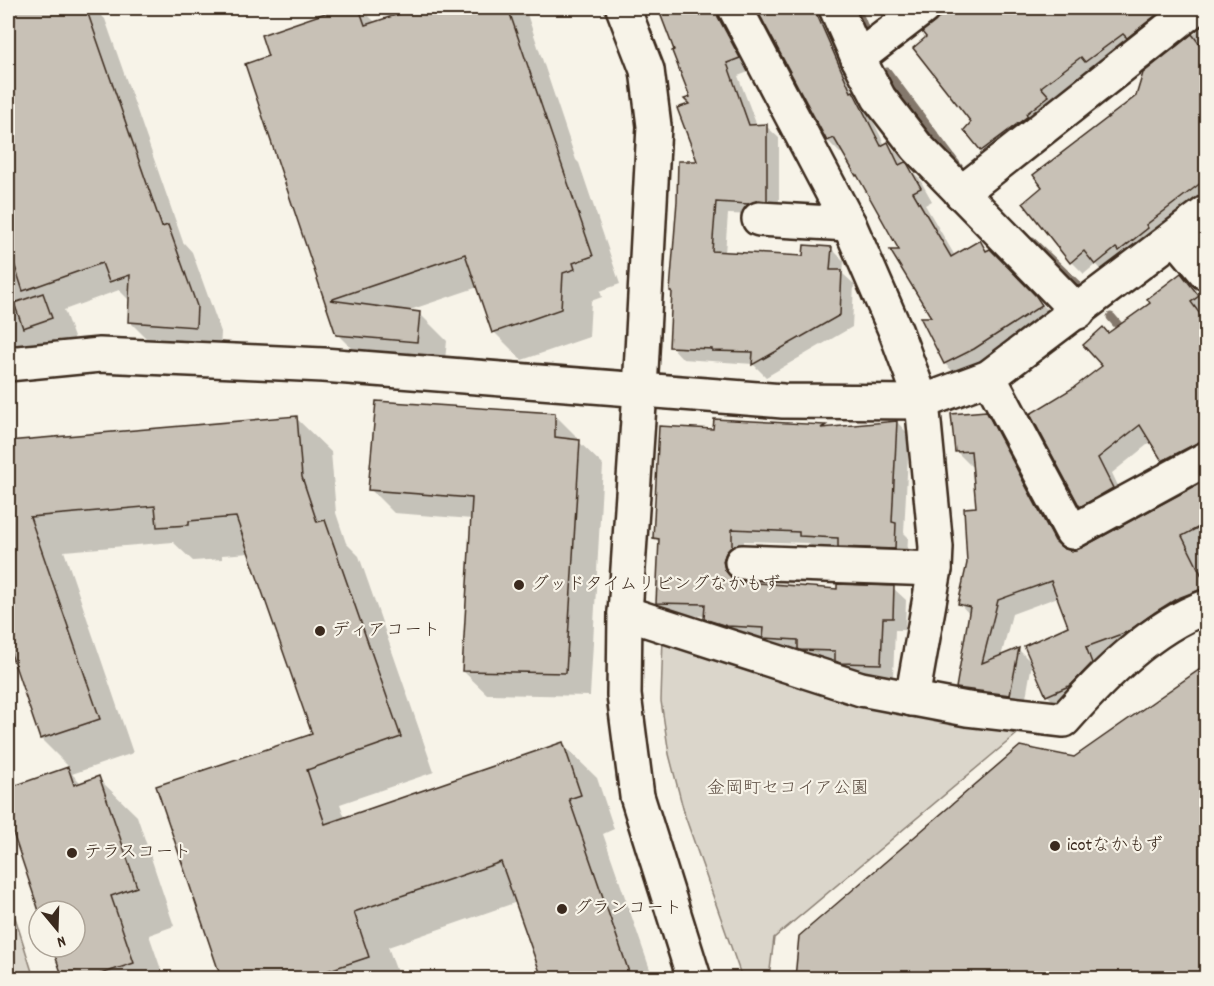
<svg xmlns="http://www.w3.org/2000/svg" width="1214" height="986" font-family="Dekko,'Klee One',sans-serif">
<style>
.green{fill:#dbd6cb;stroke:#8b8074;stroke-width:1.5}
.shadow{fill:#0003}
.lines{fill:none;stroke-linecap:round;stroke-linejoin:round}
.stream{stroke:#84786c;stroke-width:9}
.building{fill:#c8c1b6;stroke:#3b2a1e;stroke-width:1.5}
.minor-casing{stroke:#3b2a1e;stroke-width:38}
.minor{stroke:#f7f3e8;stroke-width:33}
.poi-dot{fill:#3b2a1e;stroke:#f7f3e8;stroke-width:2}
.labels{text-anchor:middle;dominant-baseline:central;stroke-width:4.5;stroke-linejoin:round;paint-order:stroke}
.poi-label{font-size:18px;fill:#3b2a1e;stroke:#f7f3e8;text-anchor:start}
.park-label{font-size:18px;fill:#5b4c41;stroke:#f7f3e8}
</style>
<rect width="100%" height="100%" fill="#f7f3e8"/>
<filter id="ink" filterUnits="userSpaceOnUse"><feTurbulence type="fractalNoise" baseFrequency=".0167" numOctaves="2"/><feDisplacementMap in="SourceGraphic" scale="12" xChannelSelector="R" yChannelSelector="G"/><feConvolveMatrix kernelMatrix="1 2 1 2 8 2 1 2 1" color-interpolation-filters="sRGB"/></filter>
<g filter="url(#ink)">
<!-- green -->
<g class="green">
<path d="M663 636 963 723 1017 734 774 938 769 978H742L685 816 669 754 661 701Z"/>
<path d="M8 895 34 978H8Z"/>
</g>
<!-- shadow -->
<g class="shadow">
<path d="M8 8H94L105 19 183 242 192 252 221 332 220 351 154 346 129 321 130 301 119 290 64 310 76 343 8 357Z"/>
<path d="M345 8H361L376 23 421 8H525L576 160 579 163 620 284 600 291 602 297 591 301 589 337 522 360 494 332 478 287 407 311 419 313 447 341 444 369 365 362 337 334 270 57 263 35Z"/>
<path d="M659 8H735L751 71 738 76 757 126H766L779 138V213L762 215 728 214 725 253 804 258 831 248 844 261 843 274 854 284 852 327 766 377 753 364 683 359 671 346 699 163 692 98Z"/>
<path d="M758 8H818L856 99 868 111 885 145 888 144 900 156 904 164 919 178 932 201 925 205 955 256 979 242 1048 310 1053 318 987 361 958 376 945 364 922 318 933 319 902 252 844 152 840 153 828 141Z"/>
<path d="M943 8H988L990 10 993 8H1193L1093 68 1052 99 1060 109 994 162 966 130 973 122 929 37 941 16Z"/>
<path d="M1203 27 1206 31V199L1108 276 1096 264 1084 274 1072 262 1044 187 1137 97 1145 74Z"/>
<path d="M1181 275 1198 292 1206 293V459L1178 475 1164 460 1152 441 1112 473 1126 503 1095 520 1081 506 1074 389 1104 366 1108 334 1152 303Z"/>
<path d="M985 412 1000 427 1066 551 1071 552 1082 550 1206 482V607L1061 709 1047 695 1070 627 1058 597 1012 614 1001 657 1018 649 1032 663 1024 709 972 702 958 687 970 615 960 604 977 508 974 466H971L957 452Z"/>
<path d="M554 414 578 438V441L603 465 590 696 487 694 463 671 472 519 394 513 370 489Z"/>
<path d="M296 418 331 452 336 513 346 543 359 556 434 772 340 804 345 818 562 744 597 778 614 829 603 834 653 978H543L517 902 388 947 399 978H222L158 787 314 735 250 553 222 555V559L193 561 173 542 64 551 133 753 72 774 82 784 98 778 137 816 174 926 149 935 164 978H64L53 947H75V911H41L8 814V789L70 768 41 739 8 641V442Z"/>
<path d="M715 421 825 426 827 429 897 422 909 435 904 533 908 537 907 561 843 549 813 548 808 543 744 541V559L735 574 737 581 743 584 838 591 893 588 906 600 905 630H895L893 676 854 674 849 673 839 663 814 662 803 652 777 650 767 639 741 638 719 631 706 618V616L670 615 658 602 660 543 655 538 715 431Z"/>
<path d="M1206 667V978H797L801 937 1074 759Z"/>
</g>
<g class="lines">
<!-- stream -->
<g class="stream">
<path d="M856 8 865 30"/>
<path d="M887 72 961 171"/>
<path d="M1032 242 1076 284"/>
<path d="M1111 317 1125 333"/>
</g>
</g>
<!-- building -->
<g class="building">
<path d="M8 8H86L162 227 168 225 197 306 196 327 128 322 130 275 109 282 102 263 23 291 8 245Z"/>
<path d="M340 8H359L365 25 417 8H508L593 256 573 263 575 269 563 273 561 309 492 333 465 254 330 300 420 312 417 342 336 335 245 64 268 56 261 35Z"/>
<path d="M658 8H716L718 17 740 58 727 63 749 125 767 124V201L759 200 749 204 716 202 712 251 803 256 804 245 832 247 830 270H842L840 315 752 365 753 352 712 351V349L669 347 672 292 670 291 677 201 678 161H697L677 108 689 104 684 99 690 97 672 51 674 50Z"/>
<path d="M756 8H814L851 92 853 91 881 146 888 142 899 165 905 162 907 163 921 188 913 192 951 257 980 240 986 251 990 249 1036 296 1042 305 974 349 944 364 920 317H931L890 250H899L857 175 856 176 834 138 827 141Z"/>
<path d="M941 8H1165L1127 38 1123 34 1085 62 1081 57 1041 87 1049 96 1026 114 1028 116 981 151 964 130 971 122 913 48 926 37 922 32 935 22 940 16Z"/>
<path d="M1192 34 1206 53V179L1146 225 1148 228 1119 251 1116 248 1095 265 1084 251 1070 263 1023 203 1042 187 1033 175 1136 96 1143 73Z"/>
<path d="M1181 273 1199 296 1191 302 1206 322V440L1197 443 1162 461 1140 425 1098 458 1113 488 1080 507 1030 414 1073 388 1102 366 1083 345 1103 327 1108 333 1150 303 1147 299Z"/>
<path d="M43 293 52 318 23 328 14 303Z"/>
<path d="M376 401 555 413V437L580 440 566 673 462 671 472 498 368 490Z"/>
<path d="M986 411 1055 541 1063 548 1072 551 1081 548 1206 480V535L1201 526 1182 536 1206 584V589L1199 590 1176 599 1155 612 1127 632 1086 647 1092 663 1071 685 1046 696 1024 646 1068 626 1051 581 998 600 982 663 1019 648 1010 695 956 688 970 607 958 604 967 563 964 508 976 507 971 451 955 452 951 414Z"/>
<path d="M297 416 302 477 317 522 325 520 401 737 307 770 325 824 563 742 581 795 569 799 631 978H542L501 862 354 912 369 957 305 978H221L156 786 312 734 236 517 189 521V525L157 527 155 506 30 517 100 719 40 739 8 645V441Z"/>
<path d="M714 419 826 425 821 428 897 421 892 522 896 523 895 549 838 547V538L799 536V532L732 529V546L726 553 723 561 725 570 731 577 744 582 837 589V584L894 586 893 618H883L881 664 840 663 835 661V651L800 650 798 649V640L763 638 764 628 727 626 704 619 705 604 656 603 659 539 653 538 659 426 713 429Z"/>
<path d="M1206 665V978H795L799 936 1020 746 1074 757Z"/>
<path d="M68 767 74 785 99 776 137 887 111 896 134 963 89 978H63L52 947H75V911H39L8 818V788Z"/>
</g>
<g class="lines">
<!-- minor casing -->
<g class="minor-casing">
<g id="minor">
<path d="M623 8 647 70 654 126 640 390 625 613 624 695 637 796 694 978"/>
<path d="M735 8 849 224 896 332 922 402 936 547 935 569 912 699"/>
<path d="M836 8 858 58 879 98 917 147 1078 312"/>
<path d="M858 58 923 8"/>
<path d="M961 193 1195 8"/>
<path d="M759 219 849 224"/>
<path d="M1176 237 1206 273"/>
<path d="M8 364 100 355 323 365 783 401 922 402 989 377 1206 213"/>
<path d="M989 377 1072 532 1206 459"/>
<path d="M742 562 935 569"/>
<path d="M625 613 861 689 967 709 1064 720C1102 677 1151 627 1206 607"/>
</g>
</g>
<!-- minor -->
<use href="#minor" class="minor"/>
</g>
</g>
<!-- markers -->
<g class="poi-dot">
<circle cx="519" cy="585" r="6"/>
<circle cx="320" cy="631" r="6"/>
<circle cx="1055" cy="846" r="6"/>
<circle cx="72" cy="853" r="6"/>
<circle cx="562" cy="909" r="6"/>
</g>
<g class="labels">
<!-- poi labels -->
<g class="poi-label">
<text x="531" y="585">グッドタイムリビングなかもず</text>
<text x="332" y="631">ディアコート</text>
<text x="1067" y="846">icotなかもず</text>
<text x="84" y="853">テラスコート</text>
<text x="574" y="909">グランコート</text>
</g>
<!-- park labels -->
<g class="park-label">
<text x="788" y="789">金岡町セコイア公園</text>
</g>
</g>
<!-- margin -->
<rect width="1214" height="986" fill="none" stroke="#f7f3e8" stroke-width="30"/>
<rect x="15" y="15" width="1184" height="956" fill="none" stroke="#3b2a1e" stroke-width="2" filter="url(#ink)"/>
<!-- north arrow -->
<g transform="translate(57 929) rotate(161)"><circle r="28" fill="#f7f3e8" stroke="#aca397" stroke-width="1.5"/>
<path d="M0-4.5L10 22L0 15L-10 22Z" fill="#3b2a1e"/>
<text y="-9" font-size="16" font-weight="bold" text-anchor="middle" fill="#3b2a1e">N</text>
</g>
</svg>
